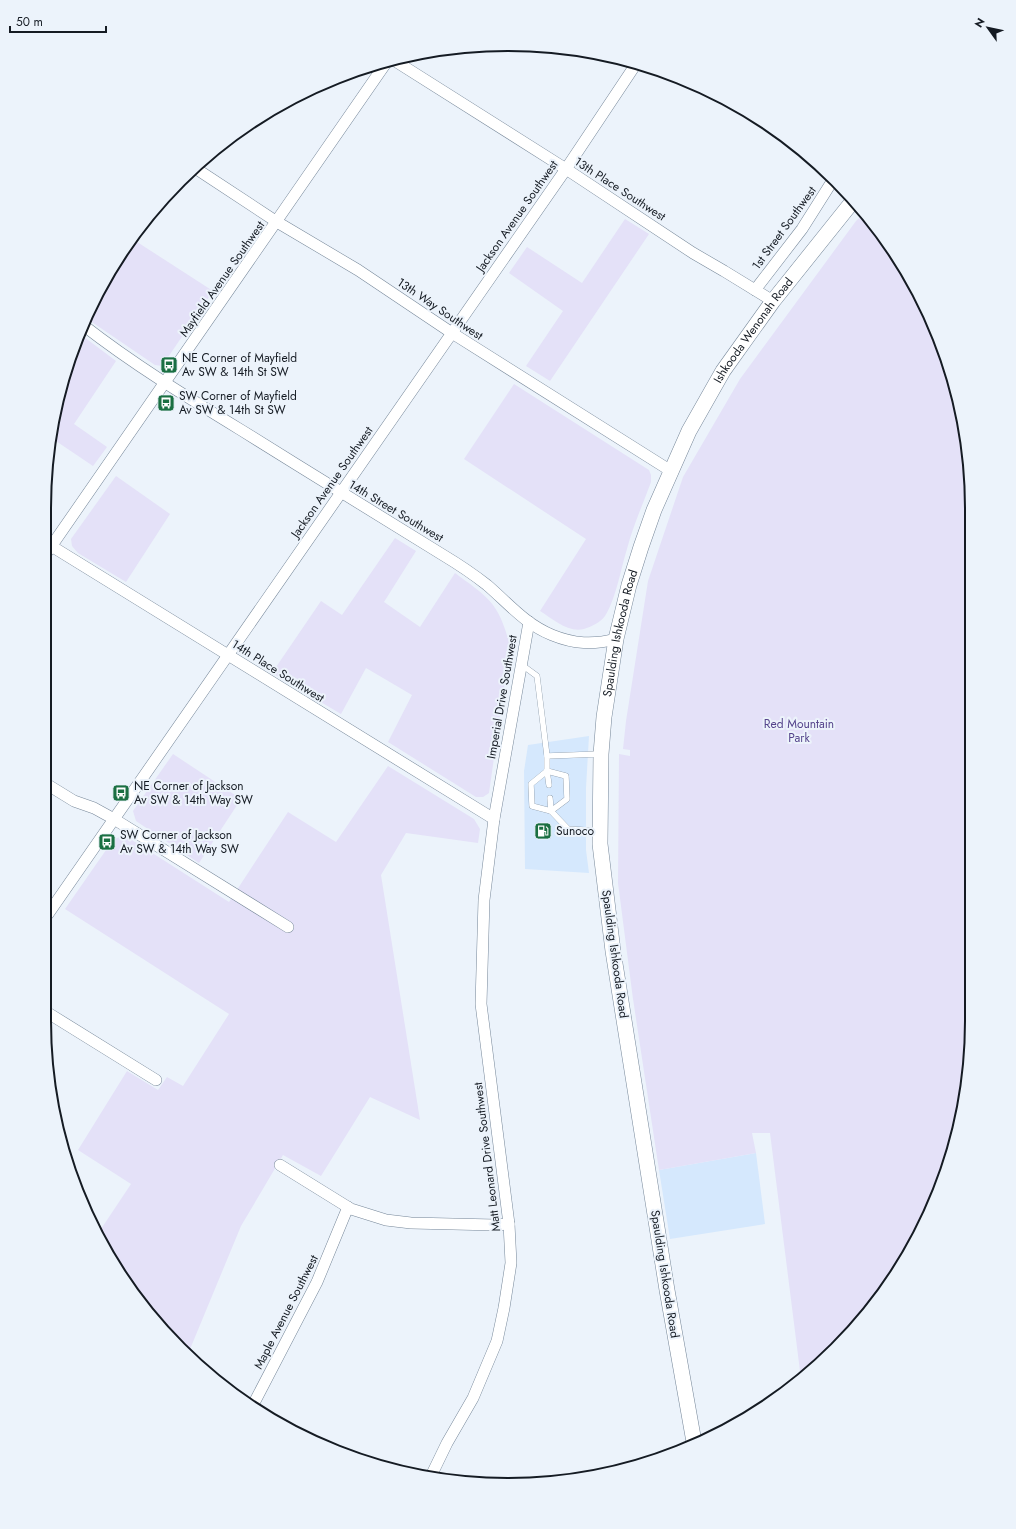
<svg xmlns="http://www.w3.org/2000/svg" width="1016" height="1529" viewBox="0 0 1016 1529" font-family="Jost,sans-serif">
  <rect width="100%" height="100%" fill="#ecf3fb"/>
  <g fill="#d5e8fd">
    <path d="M589 736 586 788V850L589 873 525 869 524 771 528 745Z"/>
    <path d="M756 1153 765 1224 670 1239 659 1170Z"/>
  </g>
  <g fill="#e4e1f8">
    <path d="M864 213 876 226 924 303 956 388 971 478 968 1082 947 1170 924 1226 857 1327 814 1370 801 1379 770 1133H752L756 1153 659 1170 633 999 618 883 619 754 630 756V750L623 749 626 721 648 581 683 477 740 379 856 221Z"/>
    <path d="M625 219 649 234 550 381 526 366 563 311 509 273 527 247 582 283Z"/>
    <path d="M134 240 213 291 162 366 155 365 86 318 92 303Z"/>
    <path d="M80 334 116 361 74 424 107 447 93 466 50 437 60 388Z"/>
    <path d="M514 384 649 470 651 475V482C643 504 633 526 627 549 621 568 616 599 605 616 601 622 591 627 584 629 568 633 553 619 540 611L586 539 464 459Z"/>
    <path d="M116 476 170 514 126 582 78 553 72 546 71 539Z"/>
    <path d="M395 538 416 551 384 602 420 627 455 573C468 583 483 592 493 605 502 617 506 632 510 645L489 793 483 797H476L388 742 412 695 366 668 341 714 272 673 321 601 342 615Z"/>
    <path d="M173 754 241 799 199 863 136 821 133 811Z"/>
    <path d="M388 766 474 819 480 829 478 843 406 833 381 875 420 1120 370 1097 321 1176 283 1155 241 1226 188 1354 159 1327 137 1299 138 1297C120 1285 108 1251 99 1232L131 1184 78 1150 127 1071 158 1090 167 1077 183 1086 229 1014 65 909 113 840 119 837 132 840 229 902 288 812 336 842Z"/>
  </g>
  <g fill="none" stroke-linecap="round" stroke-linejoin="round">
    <g stroke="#768799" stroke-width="6">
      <g id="lane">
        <path d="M522 665 537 676 547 756"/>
        <path d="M600 754 547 756V771L566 776 567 799 551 811 568 829 600 831"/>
        <path d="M547 771 531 784 532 806 551 811 550 798"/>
        <path d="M547 771 549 785"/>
      </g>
    </g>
    <g stroke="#768799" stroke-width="12">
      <g id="street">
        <path d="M392 59 566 169 693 253 724 271 773 301"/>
        <path d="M195 168 277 222 358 270 452 333 671 471"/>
        <path d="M755 290 802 229 833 180"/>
        <path d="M83 325C133 364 187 397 241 430 308 472 375 513 443 555 458 564 473 574 487 585 508 603 525 624 552 635 574 644 593 645 616 639"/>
        <path d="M48 544 494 819"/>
        <path d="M48 551 388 60"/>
        <path d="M48 785 74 801 94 808 114 819 288 927"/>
        <path d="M48 914 566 169 636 64"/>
        <path d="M48 1013 156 1080"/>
        <path d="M280 1165 351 1209 386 1220 411 1223 495 1225 509 1224"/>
        <path d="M253 1405 317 1282 348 1207"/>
        <path d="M431 1476 447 1443 473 1398 497 1341 504 1308 511 1263 509 1224 481 1004 484 900 494 819 529 622"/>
      </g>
    </g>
    <g stroke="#768799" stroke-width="16">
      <g id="secondary">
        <path id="s1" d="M694 1442 667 1290 613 951 600 844 601 754 604 717 616 639 629 585 641 547 654 510 689 431 723 371 773 301 853 201"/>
      </g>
    </g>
    <use href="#lane" stroke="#fff" stroke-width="5.5"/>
    <use href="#street" stroke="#fff" stroke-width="11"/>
    <use href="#secondary" stroke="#fff" stroke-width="15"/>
  </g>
  <defs>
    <g id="bus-square" transform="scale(0.9)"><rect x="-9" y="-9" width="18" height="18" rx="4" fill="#1a6f42" stroke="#ecf3fb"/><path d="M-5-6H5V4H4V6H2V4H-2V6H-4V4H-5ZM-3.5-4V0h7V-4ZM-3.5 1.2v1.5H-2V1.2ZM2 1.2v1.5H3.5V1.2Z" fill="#fff"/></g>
    <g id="fuel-square" transform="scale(0.9)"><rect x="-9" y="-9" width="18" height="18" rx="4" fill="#1a6f42" stroke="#ecf3fb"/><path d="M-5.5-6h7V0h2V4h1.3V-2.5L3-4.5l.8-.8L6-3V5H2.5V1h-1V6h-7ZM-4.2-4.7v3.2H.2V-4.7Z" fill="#fff"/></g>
  </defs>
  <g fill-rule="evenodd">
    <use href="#bus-square" x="169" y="365"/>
    <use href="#bus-square" x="166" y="403"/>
    <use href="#bus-square" x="121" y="793"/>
    <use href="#fuel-square" x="543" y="831"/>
    <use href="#bus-square" x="107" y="842"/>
  </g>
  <g text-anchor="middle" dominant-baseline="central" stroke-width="4" stroke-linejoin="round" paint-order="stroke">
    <g font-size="12" fill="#151b23" stroke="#ecf3fb">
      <text transform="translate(620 189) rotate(33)">13th Place Southwest</text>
      <text transform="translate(517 216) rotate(-55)">Jackson Avenue Southwest</text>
      <text transform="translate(784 228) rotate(-54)">1st Street Southwest</text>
      <text transform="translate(222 279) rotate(-55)">Mayfield Avenue Southwest</text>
      <text transform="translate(440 309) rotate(34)">13th Way Southwest</text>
      <text stroke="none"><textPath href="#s1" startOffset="1152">Ishkooda Wenonah Road</textPath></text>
      <text transform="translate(332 482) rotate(-55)">Jackson Avenue Southwest</text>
      <text transform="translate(396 511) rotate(31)">14th Street Southwest</text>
      <text stroke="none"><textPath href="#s1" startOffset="818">Spaulding Ishkooda Road</textPath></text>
      <text transform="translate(278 671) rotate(32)">14th Place Southwest</text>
      <text transform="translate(502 697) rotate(-80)">Imperial Drive Southwest</text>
      <text transform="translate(615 954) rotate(82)">Spaulding Ishkooda Road</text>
      <text transform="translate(487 1157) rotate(-97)">Matt Leonard Drive Southwest</text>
      <text transform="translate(665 1274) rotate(81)">Spaulding Ishkooda Road</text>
      <text transform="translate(286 1312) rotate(-63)">Maple Avenue Southwest</text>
    </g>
    <g font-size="12" fill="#151b23" stroke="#ecf3fb" text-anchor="start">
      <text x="182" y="358">NE Corner of Mayfield<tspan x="182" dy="14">Av SW &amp; 14th St SW</tspan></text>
      <text x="179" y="396">SW Corner of Mayfield<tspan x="179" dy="14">Av SW &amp; 14th St SW</tspan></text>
      <text x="134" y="786">NE Corner of Jackson<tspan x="134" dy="14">Av SW &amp; 14th Way SW</tspan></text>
      <text x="556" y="831">Sunoco</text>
      <text x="120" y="835">SW Corner of Jackson<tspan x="120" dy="14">Av SW &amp; 14th Way SW</tspan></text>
    </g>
    <g font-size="12" fill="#55458c" stroke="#ecf3fb">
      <text x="799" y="724">Red Mountain<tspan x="799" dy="14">Park</tspan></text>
    </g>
  </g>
  <path d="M0 0H1016V1529H0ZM508 51H508A457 457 0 0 1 965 508V1021A457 457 0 0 1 508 1478H508A457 457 0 0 1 51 1021V508A457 457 0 0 1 508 51Z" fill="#ecf3fb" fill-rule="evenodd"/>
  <path fill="none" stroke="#151b23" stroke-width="2" d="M508 51H508A457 457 0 0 1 965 508V1021A457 457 0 0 1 508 1478H508A457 457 0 0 1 51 1021V508A457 457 0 0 1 508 51Z"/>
  <g transform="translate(988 28) rotate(303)" stroke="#ecf3fb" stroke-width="3" paint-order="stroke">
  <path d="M0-3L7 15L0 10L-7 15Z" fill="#151b23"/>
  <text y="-6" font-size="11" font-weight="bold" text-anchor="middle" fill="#151b23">N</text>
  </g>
  <path d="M10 26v6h96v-6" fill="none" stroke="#151b23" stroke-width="2"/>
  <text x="16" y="26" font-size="12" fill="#151b23" stroke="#ecf3fb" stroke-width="3" paint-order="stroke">50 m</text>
</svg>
